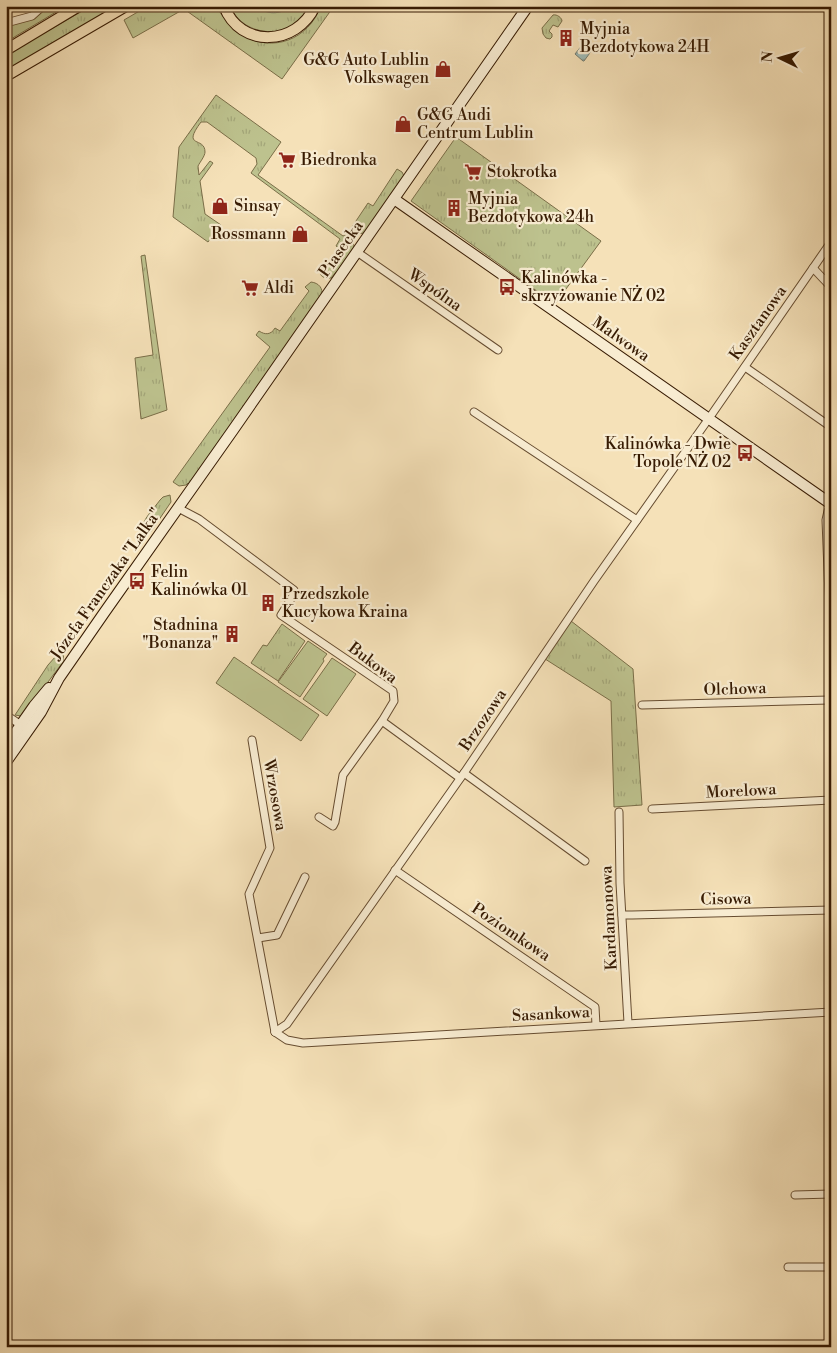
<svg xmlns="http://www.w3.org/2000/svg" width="837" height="1353" viewBox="0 0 837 1353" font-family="'Libre Bodoni',serif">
  <defs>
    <pattern id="grass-tufts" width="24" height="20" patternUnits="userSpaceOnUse" patternTransform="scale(1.25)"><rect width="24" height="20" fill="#bdc28e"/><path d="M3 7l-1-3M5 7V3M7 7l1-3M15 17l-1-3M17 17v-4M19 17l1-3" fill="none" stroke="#a3a679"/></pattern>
    <pattern id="water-rules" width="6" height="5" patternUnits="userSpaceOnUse" patternTransform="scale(1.25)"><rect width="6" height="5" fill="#9fbcb7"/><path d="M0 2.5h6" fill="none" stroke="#8aa19c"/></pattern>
  </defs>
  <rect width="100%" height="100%" fill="#f5e1b8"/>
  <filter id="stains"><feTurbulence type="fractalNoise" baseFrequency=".004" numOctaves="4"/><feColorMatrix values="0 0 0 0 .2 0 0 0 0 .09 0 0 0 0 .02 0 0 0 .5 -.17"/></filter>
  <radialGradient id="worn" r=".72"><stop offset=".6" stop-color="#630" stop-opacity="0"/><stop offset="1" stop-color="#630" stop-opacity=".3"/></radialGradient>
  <g fill="url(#grass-tufts)" stroke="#7a6e48">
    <path d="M46 6H66L6 42V25Z"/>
    <path d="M91 6H119L6 71V55Z"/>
    <path d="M148 6H215C223 16 231 28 242 35 273 53 308 40 321 6H334L282 79 184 9 133 38 124 20Z"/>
    <path d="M230 6H309C304 15 297 25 287 29 287 29 280 31 279 31 258 34 239 26 230 6Z"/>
    <path d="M553 15C557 14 562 18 562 21L558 27 553 25 549 31 552 34V37L550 39 546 38 543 34 542 28Z"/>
    <path d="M216 95 281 142 258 175 343 236 345 235C350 239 354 241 354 248L338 273 336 272 331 278C325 279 318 276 321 270L323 272 340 249 336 246 340 239 251 173 257 164 256 158 207 122H201C181 149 205 136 205 152 205 156 200 162 198 166L199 175 210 161 213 163 200 181 205 214 221 225 208 242 173 217 179 147Z"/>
    <path d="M456 137 601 241 555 304 411 201Z"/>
    <path d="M397 169 402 172 404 176 364 233 357 234 350 230 368 203 373 206Z"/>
    <path d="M145 255 167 410 141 419 135 358 153 355 141 256Z"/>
    <path d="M311 282C319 283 323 288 322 296L189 484 188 483 186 485 179 486 173 482 270 347 256 335 259 331C265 335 271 335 275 328L280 331 309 291 305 287Z"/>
    <path d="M170 495 171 502 150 533 143 536C138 523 153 510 160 500L163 497Z"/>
    <path d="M571 621 633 669 642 805 614 807 611 701 542 657 565 623Z"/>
    <path d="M282 624 305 641 278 681 251 663 263 645 267 646Z"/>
    <path d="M64 647 63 662 24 714 21 716 15 715 48 665Z"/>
  </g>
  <g fill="#bdc28e" stroke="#7a6e48">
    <path d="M308 641 327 654 323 659 324 661 300 697 278 682Z"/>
    <path d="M234 657 319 715 301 741 216 683Z"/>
    <path d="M332 658 356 674 327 716 303 699Z"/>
  </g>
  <g fill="url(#water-rules)" stroke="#757c6f">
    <path d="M255 6H292C279 15 268 15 255 6Z"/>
    <path d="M586 40H588L595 46 584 61H583L575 54Z"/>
  </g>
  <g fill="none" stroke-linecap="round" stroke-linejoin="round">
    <g stroke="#664c30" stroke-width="9">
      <g id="street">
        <path d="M6 23 32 16 43 6"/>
        <path d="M357 252 498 350"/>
        <path d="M813 268 831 287"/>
        <path d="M745 367 831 427"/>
        <path d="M474 412 637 520"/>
        <path d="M831 505 828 511 826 520 829 596 831 795"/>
        <path d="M178 508 199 519 294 590V594L281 615 393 691 394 701 382 721 343 775 335 822 333 826 319 817"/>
        <path d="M642 705 829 700"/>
        <path d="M6 715 24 727"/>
        <path d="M382 721 460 778"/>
        <path d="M252 740 270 848 249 894 275 1032"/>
        <path d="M464 773 585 861"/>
        <path d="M652 809 831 800"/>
        <path d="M619 812 620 883 628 1023"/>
        <path d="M395 870 595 1007 596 1025"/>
        <path d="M622 915H632L831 910"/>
        <path d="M258 938 277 935 305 877"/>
        <path d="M275 1032 287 1024 464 773 594 581 712 414 831 242"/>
        <path d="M275 1032 287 1040 303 1043 831 1012"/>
        <path d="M795 1195 831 1194"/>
        <path d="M788 1267H831"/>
      </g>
    </g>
    <g stroke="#371b03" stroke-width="12">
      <g id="secondary">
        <path d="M394 199 831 504"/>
        <path d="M6 746 34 706 49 688"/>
        <path d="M6 762 41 712 59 678 104 613 233 430 528 6"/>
      </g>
    </g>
    <g stroke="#371b03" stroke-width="12">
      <g id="primary">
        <path d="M224 6C240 49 297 46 315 6"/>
        <path d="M6 50 79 6"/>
        <path d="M6 76 126 6"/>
      </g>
    </g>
    <use href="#street" stroke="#f8ecd1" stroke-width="7"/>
    <use href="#secondary" stroke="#f8ecd1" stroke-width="10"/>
    <use href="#primary" stroke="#f5e1b8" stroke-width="10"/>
  </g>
  <defs>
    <g id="building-bare" transform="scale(1.35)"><path d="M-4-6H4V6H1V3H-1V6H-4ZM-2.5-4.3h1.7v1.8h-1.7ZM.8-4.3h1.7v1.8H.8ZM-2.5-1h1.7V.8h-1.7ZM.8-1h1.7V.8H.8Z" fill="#8f2418" stroke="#f8ecd1" stroke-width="2.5" paint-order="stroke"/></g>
    <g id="shop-bare" transform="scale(1.35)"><path d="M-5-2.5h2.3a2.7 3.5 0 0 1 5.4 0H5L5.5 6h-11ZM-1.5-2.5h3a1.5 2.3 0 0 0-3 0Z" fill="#8f2418" stroke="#f8ecd1" stroke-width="2.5" paint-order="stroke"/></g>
    <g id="supermarket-bare" transform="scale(1.35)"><path d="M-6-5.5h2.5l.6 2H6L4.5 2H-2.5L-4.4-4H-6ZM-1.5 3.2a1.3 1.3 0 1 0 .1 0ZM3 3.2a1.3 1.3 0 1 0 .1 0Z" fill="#8f2418" stroke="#f8ecd1" stroke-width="2.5" paint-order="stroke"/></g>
    <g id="bus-bare" transform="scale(1.35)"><path d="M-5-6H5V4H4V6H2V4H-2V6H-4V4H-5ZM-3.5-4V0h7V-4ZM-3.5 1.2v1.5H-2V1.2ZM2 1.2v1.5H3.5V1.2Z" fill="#8f2418" stroke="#f8ecd1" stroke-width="2.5" paint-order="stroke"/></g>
  </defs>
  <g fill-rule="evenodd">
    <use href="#building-bare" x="566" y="38"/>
    <use href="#shop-bare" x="443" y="69"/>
    <use href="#shop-bare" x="403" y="124"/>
    <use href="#supermarket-bare" x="287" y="160"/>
    <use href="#supermarket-bare" x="473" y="172"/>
    <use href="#shop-bare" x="220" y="206"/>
    <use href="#building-bare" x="454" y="208"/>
    <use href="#shop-bare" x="300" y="234"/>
    <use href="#bus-bare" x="507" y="287"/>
    <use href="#supermarket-bare" x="250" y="288"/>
    <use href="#bus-bare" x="745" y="453"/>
    <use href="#bus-bare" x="137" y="581"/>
    <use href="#building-bare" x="268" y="603"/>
    <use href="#building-bare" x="232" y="634"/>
  </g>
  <g text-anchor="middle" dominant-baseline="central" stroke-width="4.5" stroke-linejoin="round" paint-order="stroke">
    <g font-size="16" fill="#371b03" stroke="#f8ecd1" text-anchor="start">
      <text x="580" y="29">Myjnia<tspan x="580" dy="18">Bezdotykowa 24H</tspan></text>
      <text x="429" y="60" text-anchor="end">G&amp;G Auto Lublin<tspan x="429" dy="18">Volkswagen</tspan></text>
      <text x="417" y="115">G&amp;G Audi<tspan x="417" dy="18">Centrum Lublin</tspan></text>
      <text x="301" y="160">Biedronka</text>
      <text x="487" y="172">Stokrotka</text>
      <text x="468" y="199">Myjnia<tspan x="468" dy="18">Bezdotykowa 24h</tspan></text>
      <text x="234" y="206">Sinsay</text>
      <text x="286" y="234" text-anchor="end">Rossmann</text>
      <text x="521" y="278">Kalinówka -<tspan x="521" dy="18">skrzyżowanie NŻ 02</tspan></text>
      <text x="264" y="288">Aldi</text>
      <text x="731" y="444" text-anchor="end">Kalinówka - Dwie<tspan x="731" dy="18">Topole NŻ 02</tspan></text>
      <text x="151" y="572">Felin<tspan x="151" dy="18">Kalinówka 01</tspan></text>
      <text x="282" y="594">Przedszkole<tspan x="282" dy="18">Kucykowa Kraina</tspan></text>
      <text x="218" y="625" text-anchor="end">Stadnina<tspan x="218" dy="18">"Bonanza"</tspan></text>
    </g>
    <g font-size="16" fill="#371b03" stroke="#f8ecd1">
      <text transform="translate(341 249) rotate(-55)">Piasecka</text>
      <text transform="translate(435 290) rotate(35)">Wspólna</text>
      <text transform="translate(758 323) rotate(-55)">Kasztanowa</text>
      <text transform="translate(621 339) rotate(35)">Malwowa</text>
      <text transform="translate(106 584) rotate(-55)">Józefa Franczaka "Lalka"</text>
      <text transform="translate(373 663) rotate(37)">Bukowa</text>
      <text transform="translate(735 689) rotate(-2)">Olchowa</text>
      <text transform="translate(483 720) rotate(-56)">Brzozowa</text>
      <text transform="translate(741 791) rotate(-3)">Morelowa</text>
      <text transform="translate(275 795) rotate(80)">Wrzosowa</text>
      <text transform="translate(726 899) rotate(-1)">Cisowa</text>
      <text transform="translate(609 918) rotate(-93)">Kardamonowa</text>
      <text transform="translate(511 932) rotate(34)">Poziomkowa</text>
      <text transform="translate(551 1014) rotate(-3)">Sasankowa</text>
    </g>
  </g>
  <rect width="837" height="1353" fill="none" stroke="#f5e1b8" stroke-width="25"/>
  <rect x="8" y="8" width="822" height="1338" fill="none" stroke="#371b03" stroke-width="2.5"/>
  <rect x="12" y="12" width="812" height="1328" fill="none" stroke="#371b03"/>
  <g transform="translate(780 58) rotate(275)" stroke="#f8ecd1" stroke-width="4" paint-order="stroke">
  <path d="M0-4L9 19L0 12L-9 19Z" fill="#371b03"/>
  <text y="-8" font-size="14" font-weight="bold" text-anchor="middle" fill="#371b03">N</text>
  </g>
  <rect width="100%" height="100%" filter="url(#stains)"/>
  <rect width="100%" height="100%" fill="url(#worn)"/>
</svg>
